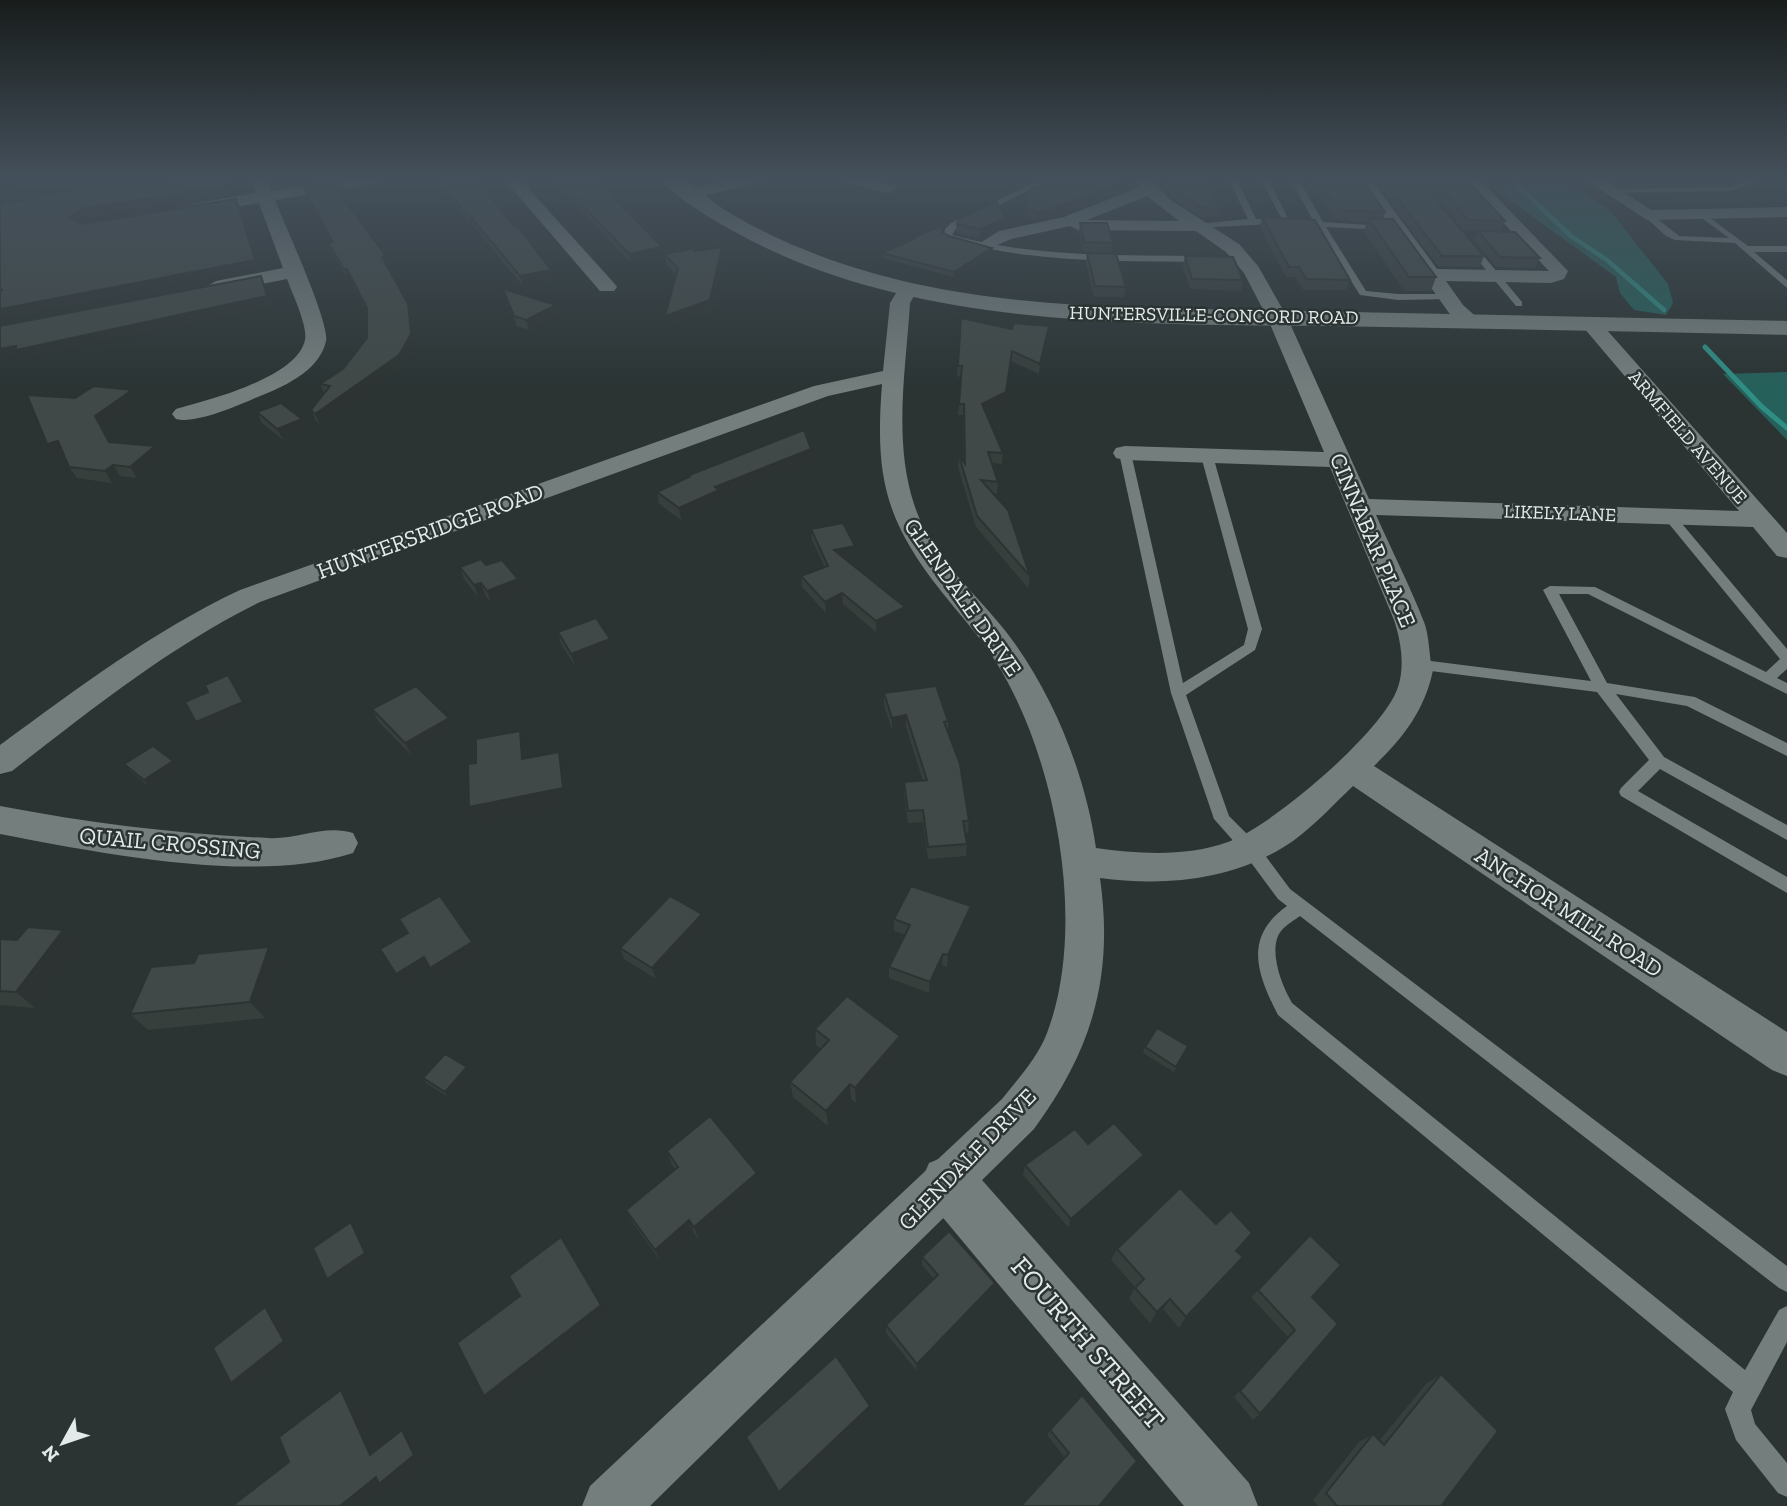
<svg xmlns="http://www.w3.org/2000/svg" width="1787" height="1506" viewBox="0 0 1787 1506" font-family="'Zilla Slab',serif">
  <rect width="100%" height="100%" fill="#2b3433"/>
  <g fill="#26605a">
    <path d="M1479 178H1562L1609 209 1668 284 1673 303 1666 315 1634 310 1620 293 1616 277Z"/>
    <path d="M1787 372V440L1723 374Z"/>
  </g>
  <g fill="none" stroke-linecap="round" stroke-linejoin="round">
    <path stroke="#2f8e84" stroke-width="4.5" d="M1510 178 1571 236 1607 260 1664 310"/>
    <path stroke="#2f8e84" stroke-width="5" d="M1705 347 1762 407 1787 428"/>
    <g fill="#747e7d" fill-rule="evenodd">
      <path d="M1044 178H1053L957 227 952 235C1036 258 1121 255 1207 256L1211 259 1207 262C1135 261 1062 263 990 249 975 246 956 244 944 236L945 229 951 223Z"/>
      <path d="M1228 178H1236L1256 219H1282L1260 178H1268L1290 223 1195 228V224H1198L1248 219Z"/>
      <path d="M1290 178H1298L1323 222 1384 226 1388 228 1384 230 1326 227 1366 291 1398 294H1447L1450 295V299L1398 300 1360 295 1317 227 1311 224 1314 222Z"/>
      <path d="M1757 178H1768L1730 191 1609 193 1605 191 1609 189 1729 187Z"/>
      <path d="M1702 212 1748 246H1787V252H1754L1787 280V288L1735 243 1675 240 1666 236 1643 215 1650 213 1679 236 1729 238 1699 216Z"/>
      <path d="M1466 242H1472L1522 302V306H1516L1466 246Z"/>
      <path d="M1125 450 1131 453 1183 683 1244 645 1248 629 1201 456 1203 454 1213 456 1262 629 1255 650 1186 695 1229 816 1256 843 1290 889 1787 1266V1292L1779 1288 1300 916C1293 921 1282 927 1278 936 1270 955 1282 986 1292 1003L1745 1370 1779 1310 1787 1306V1342L1751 1410 1755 1424 1787 1463V1497L1778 1493 1736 1440 1725 1409 1733 1392 1278 1015C1257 974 1243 937 1287 906L1278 899 1244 853 1214 819 1171 693 1119 453Z"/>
      <path d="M1669 512 1673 513 1787 649V669L1777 678 1787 683V694L1588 594H1559L1607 683 1695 697 1787 743V756L1687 706 1616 694 1664 757 1787 825V840L1660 769 1638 791 1787 877V893L1621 796 1619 792 1621 788 1649 760 1597 692 1415 669 1408 664 1415 659 1591 681 1543 590 1550 586 1595 587 1766 672 1780 659 1665 519 1663 516Z"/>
    </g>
    <g fill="#747e7d" fill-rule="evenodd">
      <path d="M250 178H266L271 191 350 178H385L377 183 275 200C284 223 330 323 326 341 319 373 280 388 253 399 234 407 195 424 176 419L172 414 176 409C208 400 297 378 305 340 308 326 292 293 287 279L216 293 206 287 216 281 283 268 259 203 193 214 185 209 193 204 256 193Z"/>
      <path d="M503 178H519L614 283 617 287 614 291H600Z"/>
      <path d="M740 178H768L766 181 690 199 682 194 684 191Z"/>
      <path d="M838 178H865L894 185 896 188 888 193 840 181Z"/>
      <path d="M1134 178H1150L1169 199 1239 244 1258 266 1287 317 1369 499 1739 511 1584 328 1581 324 1584 320H1598L1787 533V558L1777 556 1753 527 1376 515C1392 551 1410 586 1424 622 1430 637 1429 661 1433 670 1425 710 1403 738 1374 766L1787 1032V1076L1772 1070 1353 786C1333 805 1315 825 1293 841 1237 880 1166 887 1100 878 1114 977 1092 1050 1034 1129L650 1506H582L590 1486 1002 1099C1018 1079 1038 1057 1047 1033 1088 926 1056 757 996 662 980 636 959 614 941 591 884 519 875 475 882 384L828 396 260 602C169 647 92 709 12 771L0 774V745C78 688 153 631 240 590L814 386 883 371 890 303 901 285 908 283 918 289 910 303C906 369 893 439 914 504 930 555 975 592 1007 633 1053 693 1085 773 1096 848 1138 854 1187 857 1228 842 1272 826 1384 731 1398 687 1405 666 1401 641 1394 620L1330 467 1125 460 1116 458 1113 453 1116 448 1125 446 1324 452 1267 317 1244 273 1226 252 1196 231 1078 230 1070 226 1011 239 986 250 977 245 999 231 1064 217 1140 187ZM1147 196 1179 221 1087 220Z"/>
      <path d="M1354 178H1370L1437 269 1549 271 1461 178H1478L1568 271 1564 279 1551 283 1446 281 1463 305 1481 321 1478 325H1464L1449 313Z"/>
      <path d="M1583 178H1601L1651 210 1787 207V217L1647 220Z"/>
      <path d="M0 806C89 823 178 834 268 838 296 840 325 824 353 833L358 843 353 853C256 885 100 853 0 834Z"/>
    </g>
    <g fill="#747e7d" fill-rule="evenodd">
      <path d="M660 178C691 176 700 194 725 210 790 250 866 275 941 289 1059 311 1180 308 1300 311 1462 314 1625 318 1787 321V335C1653 332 1519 329 1385 327 1174 322 925 338 735 232 712 219 676 199 660 178Z"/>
      <path d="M948 1155 967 1163 1249 1483 1258 1506H1184L929 1201 921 1182 929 1163Z"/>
    </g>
  </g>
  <g fill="#373f3d">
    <path d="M433 178H475L553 280 523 286 473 225H471Z"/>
    <path d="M551 178H591L662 247 664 256 631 263Z"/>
    <path d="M1165 178H1207L1219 209 1218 217H1201L1172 198 1168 187 1166 186Z"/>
    <path d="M1306 178H1361L1385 212 1383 219 1436 277 1431 291H1404L1364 231 1367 222 1335 220Z"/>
    <path d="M1372 178H1417L1484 256 1480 267 1438 266Z"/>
    <path d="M1420 178H1470L1471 179 1470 182 1505 221 1501 231 1464 230Z"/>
    <path d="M1135 185 1048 218 1037 220 1025 215V207Z"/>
    <path d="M304 188H343L347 197 343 198 389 266H387L408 304 412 314 415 345 402 366 320 425 316 421 311 410 324 393 320 384 343 369 367 338V311L351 279H348L332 253 328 243 332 242 307 197Z"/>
    <path d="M1262 217 1350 280 1346 290H1303L1296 277H1286L1260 227Z"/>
    <path d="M1005 218V227L979 238 956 233 957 224Z"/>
    <path d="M1080 223 1113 243 1111 253 1083 251 1079 233Z"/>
    <path d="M1478 231 1540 258 1535 268 1496 267 1474 241Z"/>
    <path d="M942 232 949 236 992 253 954 277 882 258V253L912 240V238Z"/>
    <path d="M695 251 723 257 712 310 666 326 676 275 666 264 664 254Z"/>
    <path d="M1087 253 1126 287 1124 297H1094L1086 263Z"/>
    <path d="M1185 256 1243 280 1241 291 1190 289 1183 266Z"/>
    <path d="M503 289 556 305 558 315 529 330 517 326 506 299Z"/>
    <path d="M961 318 1047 336 1039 374 1011 361 1005 402 986 412 1003 453 1002 464 992 463 998 482 997 494 992 493 1030 576 1028 588 976 527 958 467 959 456 964 463 963 415H958L961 377 957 376Z"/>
    <path d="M132 390 138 401 102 427 110 442 155 446 162 458 137 478 120 476 112 483 77 478 69 467 63 453 54 455 75 398Z"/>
    <path d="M257 412 307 431 283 440 262 423Z"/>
    <path d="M811 449 812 460 720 498V501L681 520 659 504 657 492 687 478V476Z"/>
    <path d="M811 529 855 546V556L845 558 905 617 876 632 843 604 826 613 802 587 801 576 825 567 812 540Z"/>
    <path d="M486 565 522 591 491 603 485 595 478 597 464 579 460 567Z"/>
    <path d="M558 632 610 639 613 651 575 666 561 644Z"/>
    <path d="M884 693 948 721V732L969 821 968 833H965L967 844 966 856 928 859 923 822 908 823 904 794V782L923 781 906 727 892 730 884 705Z"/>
    <path d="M372 709 455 730 411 755 378 721Z"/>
    <path d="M173 761 178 767 148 786 129 770 124 764Z"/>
    <path d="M971 906 970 918 947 967 942 965 929 993 889 978V967L906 935 894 931V919Z"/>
    <path d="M704 925 656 979 624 959 620 948Z"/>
    <path d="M0 939 80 947 35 1008 0 1005Z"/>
    <path d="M269 947 283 963 265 1018 148 1030 130 1014 194 963Z"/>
    <path d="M815 1029 900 1052 856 1103 851 1099 828 1126 793 1097 790 1082 821 1049 816 1045Z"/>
    <path d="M1188 1046 1174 1072 1143 1053 1145 1047Z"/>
    <path d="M467 1067 470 1072 448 1097 426 1083 423 1078Z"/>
    <path d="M1088 1144 1144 1155 1140 1164 1068 1227 1023 1175 1025 1165Z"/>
    <path d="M667 1151 761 1187 699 1240 694 1233 661 1262 633 1223 626 1210 675 1169 672 1165Z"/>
    <path d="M1216 1224 1252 1233 1237 1252 1234 1269 1179 1328 1163 1309 1150 1323 1129 1299 1135 1287 1111 1260 1117 1249Z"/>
    <path d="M922 1257 995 1283 993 1291 916 1370 886 1333V1325L934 1279 922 1265Z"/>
    <path d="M1258 1290 1312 1297 1260 1414 1253 1420 1234 1397 1288 1337 1251 1297Z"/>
    <path d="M1441 1374V1506H1318L1313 1500 1359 1442 1373 1434 1379 1441 1426 1384Z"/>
    <path d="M1050 1430 1137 1461 1065 1458 1047 1435Z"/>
  </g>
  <g fill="#2d3332">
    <path d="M0 178H31L0 189Z"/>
    <path d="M229 178 234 194 87 218 76 227 70 217 81 209Z"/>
    <path d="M298 178H335L301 183Z"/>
    <path d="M1134 178H1136L1135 185 1048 218 1037 220 1038 212Z"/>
    <path d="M343 188 347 197 340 199 336 189Z"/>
    <path d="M236 199 260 270 0 320V309Z"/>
    <path d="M468 216H470L473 225H471Z"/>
    <path d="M1005 218V227L979 238 980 229Z"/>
    <path d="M662 247 664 256 631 263 629 254Z"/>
    <path d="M722 247 723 257 712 310 666 326 665 316Z"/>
    <path d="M992 248V253L954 277V272Z"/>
    <path d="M386 256 389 266 385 267 382 257Z"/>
    <path d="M344 269H347L351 279H348Z"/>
    <path d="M551 270 553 280 523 286 520 276Z"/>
    <path d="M261 276 272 307 23 361 21 357 0 361V349Z"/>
    <path d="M408 304 412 314 415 345 402 366 320 425 315 414Z"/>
    <path d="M556 305 558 315 529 330 526 320Z"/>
    <path d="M1049 326 1047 336 1039 374 1040 364Z"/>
    <path d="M1012 351 1005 402 981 414 982 404Z"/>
    <path d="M132 390 138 401 102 427 116 453 95 416Z"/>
    <path d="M302 419 307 431 283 440 277 429Z"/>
    <path d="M58 441 65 452 54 455 47 444Z"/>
    <path d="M155 446 162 458 137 478 130 467Z"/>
    <path d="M811 449 812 460 720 498V501L681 520 679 508 715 487Z"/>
    <path d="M113 465 120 476 112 483 105 471Z"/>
    <path d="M855 546V556L835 560 834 550Z"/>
    <path d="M518 579 522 591 491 603 487 591Z"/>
    <path d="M481 583 485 595 478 597 474 585Z"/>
    <path d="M842 593 843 604 826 613 825 602Z"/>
    <path d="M905 607V617L876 632V621Z"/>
    <path d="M610 639 613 651 575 666 571 654Z"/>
    <path d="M0 659 5 675 0 677Z"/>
    <path d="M228 675 251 714 204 734 196 722Z"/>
    <path d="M906 715V727L892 730V718Z"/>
    <path d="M449 718 455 730 411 755 405 743Z"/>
    <path d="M520 731 527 748 529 777 522 759Z"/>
    <path d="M559 752 565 769 569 806 477 825 469 807Z"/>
    <path d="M173 761 178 767 148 786 144 780Z"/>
    <path d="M971 906 970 918 947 967 948 955Z"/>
    <path d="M702 914 704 925 656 979 652 968Z"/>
    <path d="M63 930 80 947 35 1008 16 992Z"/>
    <path d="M472 942 479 954 437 979 430 968 403 984 396 974 424 957Z"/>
    <path d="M269 947 283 963 265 1018 250 1002Z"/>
    <path d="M943 954 942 965 929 993 930 982Z"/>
    <path d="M900 1036V1052L856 1103 855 1088Z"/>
    <path d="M467 1067 470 1072 448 1097 445 1092Z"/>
    <path d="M850 1084 851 1099 828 1126 826 1111Z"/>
    <path d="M1144 1155 1140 1164 1068 1227 1071 1219Z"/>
    <path d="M757 1173 761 1187 699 1240 694 1227Z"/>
    <path d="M689 1220 694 1233 661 1262 655 1250Z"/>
    <path d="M351 1222 356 1227 370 1257 332 1283 327 1279Z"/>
    <path d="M561 1237 570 1249 609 1316 496 1406 484 1396Z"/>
    <path d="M1243 1257 1234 1269 1179 1328 1186 1317Z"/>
    <path d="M995 1283 993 1291 916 1370 917 1364Z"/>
    <path d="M1170 1299 1163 1309 1150 1323 1157 1312Z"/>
    <path d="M265 1307 277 1314 295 1348 244 1390 231 1383Z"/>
    <path d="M341 1390 356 1399 385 1463 370 1455Z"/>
    <path d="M870 1406 871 1412 782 1496 779 1492Z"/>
    <path d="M402 1430 416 1439 428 1463 395 1491 387 1487 365 1506H340L376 1477Z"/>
  </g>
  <g fill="#404947" stroke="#2d3332" stroke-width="2">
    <path d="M179 178H228L231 185 81 209 70 217 82 224 236 199 255 260 0 309V290H2L0 287V204L115 183 117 189 180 181Z"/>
    <path d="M437 178H475L484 187H481L516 228H519L551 270 520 276 470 216H468Z"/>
    <path d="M557 178H591L622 206 662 247 629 254Z"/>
    <path d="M1061 178H1134L1049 210 1038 212 1025 207 1029 190 1058 180Z"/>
    <path d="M1167 178H1207L1219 209 1203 208 1174 190 1170 179Z"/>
    <path d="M1315 178H1361L1385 212 1338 210Z"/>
    <path d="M1382 178H1417L1484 256H1442Z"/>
    <path d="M1432 178H1470L1471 179H1466L1505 221 1468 220Z"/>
    <path d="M340 182 343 188 336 189 386 256 382 257 408 304 411 334 399 355 315 414 311 410 330 386 320 384 343 369 367 338V308L347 269H344L328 243 333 242 304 188Z"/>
    <path d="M996 201 1005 218 980 229 957 224 959 219Z"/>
    <path d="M1262 217 1315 220 1350 280 1306 279 1299 267H1289Z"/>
    <path d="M1368 218 1393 219 1436 277H1409Z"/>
    <path d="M1080 223H1107L1113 243 1084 242Z"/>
    <path d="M942 226V232L949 236 992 248 954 272 882 253 914 239 912 238Z"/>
    <path d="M1478 231 1515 232 1540 258 1500 257Z"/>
    <path d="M722 247 710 300 665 316 678 268 664 254 692 249 695 251Z"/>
    <path d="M1087 253 1116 254 1126 287 1095 286Z"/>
    <path d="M1185 256 1233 257 1243 280 1192 279Z"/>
    <path d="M261 276 267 296 16 350V346L0 349V326Z"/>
    <path d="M503 289 556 305 526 320 514 316Z"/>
    <path d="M961 318 1012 329 1014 323 1049 326 1040 364 1012 351 1006 392 982 404 1003 453 988 452 998 482 981 480 1008 510 1030 576 977 516 959 456 965 464 964 404H959L962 366H958Z"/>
    <path d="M94 386 132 390 95 416 109 442 155 446 130 467 113 465 105 471 69 467 58 441 47 444 27 395 75 398Z"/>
    <path d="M281 403 302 419 277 429 257 412Z"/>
    <path d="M804 430 811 449 715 487 719 490 679 508 657 492 689 477 687 476Z"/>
    <path d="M843 523 855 546 834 550 905 607 876 621 842 593 825 602 801 576 828 566 811 529Z"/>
    <path d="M481 559 486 565 502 560 518 579 487 591 481 583 474 585 460 567Z"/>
    <path d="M596 618 610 639 571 654 558 632Z"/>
    <path d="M228 675 243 702 196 722 185 702 208 692 205 685Z"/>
    <path d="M416 686 449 718 405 743 372 709Z"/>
    <path d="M936 686 948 721 944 722 960 764 969 821H963L967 844 928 847 923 810 908 811 904 782 927 780 906 715 892 718 884 693Z"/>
    <path d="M520 731 522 759 559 752 563 788 469 807 468 764 476 763V739Z"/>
    <path d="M153 746 173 761 144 780 124 764Z"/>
    <path d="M911 886 971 906 948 955 943 954 930 982 889 967 910 925 894 919Z"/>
    <path d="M440 896 472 942 430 968 424 957 396 974 380 949 408 933 399 919Z"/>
    <path d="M670 896 702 914 652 968 620 948Z"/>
    <path d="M28 927 63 930 16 992 0 991V939L17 940Z"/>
    <path d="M269 947 250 1002 130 1014 151 967 194 963 198 954Z"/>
    <path d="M847 996 900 1036 855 1088 850 1084 826 1111 790 1082 829 1040 815 1029Z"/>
    <path d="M1157 1028 1188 1046 1176 1067 1145 1047Z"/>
    <path d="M445 1054 467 1067 445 1092 423 1078Z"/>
    <path d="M710 1116 757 1173 694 1227 689 1220 655 1250 626 1210 678 1167 667 1151Z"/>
    <path d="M1114 1123 1144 1155 1071 1219 1025 1165 1075 1129 1088 1144Z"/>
    <path d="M1180 1188 1216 1224 1231 1210 1252 1233 1236 1251 1243 1257 1186 1317 1170 1299 1157 1312 1135 1288 1144 1279 1117 1249Z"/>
    <path d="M351 1222 365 1253 327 1279 313 1248Z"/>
    <path d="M949 1231 995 1283 917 1364 886 1325 938 1275 922 1257Z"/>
    <path d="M1310 1235 1341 1265 1312 1297 1338 1324 1260 1414 1240 1391 1295 1330 1258 1290Z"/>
    <path d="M561 1237 601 1305 484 1396 457 1343 520 1296 509 1276Z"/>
    <path d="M265 1307 284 1341 231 1383 213 1348Z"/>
    <path d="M836 1356 870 1406 779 1492 746 1437Z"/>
    <path d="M1441 1374 1498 1431 1441 1506H1337L1326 1493 1373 1434 1384 1445Z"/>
    <path d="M341 1390 370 1455 402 1430 414 1455 379 1484 376 1477 340 1506H232L289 1462 279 1437Z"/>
    <path d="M1082 1395 1137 1461 1099 1506H1021L1069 1453 1050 1430Z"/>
  </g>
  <linearGradient id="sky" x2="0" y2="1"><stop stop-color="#181d1c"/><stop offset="0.46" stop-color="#44505b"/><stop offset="1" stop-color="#44505b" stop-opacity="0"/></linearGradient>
  <rect width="1787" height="389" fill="url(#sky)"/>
  <g text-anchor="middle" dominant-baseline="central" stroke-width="5" stroke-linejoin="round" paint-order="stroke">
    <g font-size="19" fill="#e4eae9" stroke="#2b3433">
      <text transform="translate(1214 315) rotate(1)">HUNTERSVILLE-CONCORD ROAD</text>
      <text transform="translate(1688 437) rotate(49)">ARMFIELD AVENUE</text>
      <text transform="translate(1560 513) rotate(2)">LIKELY LANE</text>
    </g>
    <g font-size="23" fill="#e4eae9" stroke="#2b3433">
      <text transform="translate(430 531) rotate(-20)">HUNTERSRIDGE ROAD</text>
      <text transform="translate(1373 540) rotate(67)">CINNABAR PLACE</text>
      <text transform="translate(963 597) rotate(55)">GLENDALE DRIVE</text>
      <text transform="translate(170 843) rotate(5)">QUAIL CROSSING</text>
      <text transform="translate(1569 912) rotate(33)">ANCHOR MILL ROAD</text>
      <text transform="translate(967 1159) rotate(-46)">GLENDALE DRIVE</text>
    </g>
    <g font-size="28" fill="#e4eae9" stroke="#2b3433">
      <text transform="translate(1088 1343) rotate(49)">FOURTH STREET</text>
    </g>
  </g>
  <g transform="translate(63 1443) rotate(230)" stroke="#2b3433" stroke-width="5" paint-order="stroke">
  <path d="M0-5L12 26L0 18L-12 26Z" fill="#e4eae9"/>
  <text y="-10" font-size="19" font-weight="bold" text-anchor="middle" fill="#e4eae9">N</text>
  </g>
</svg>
